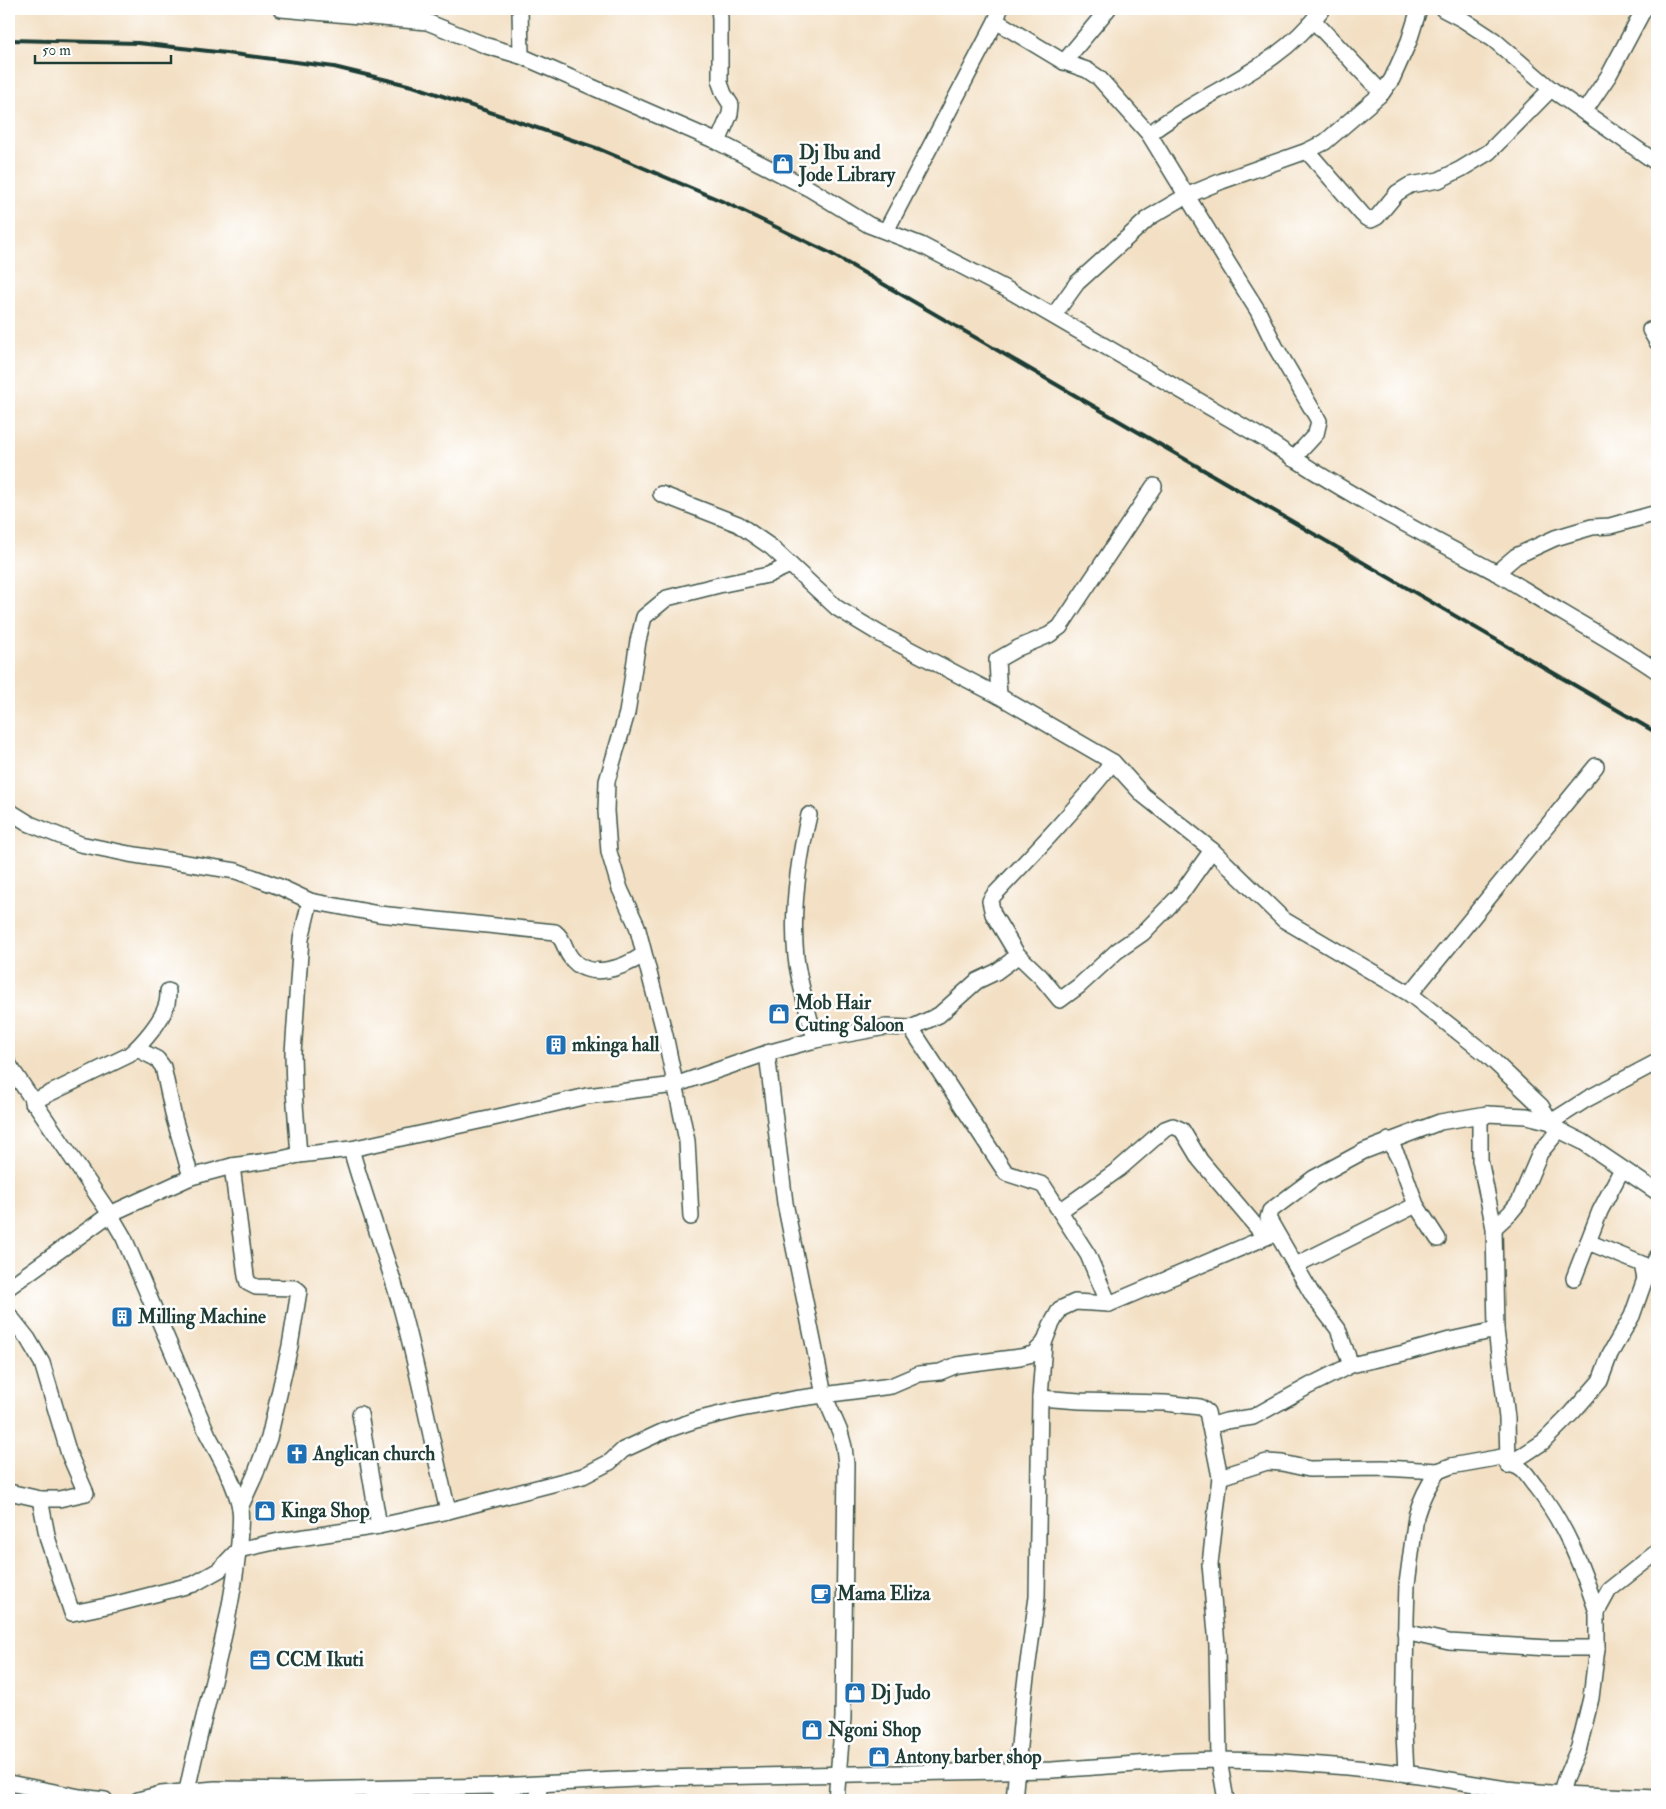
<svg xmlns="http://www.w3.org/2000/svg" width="1666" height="1809" viewBox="0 0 1666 1809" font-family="'IM FELL Double Pica',serif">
  <rect width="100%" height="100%" fill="#fff"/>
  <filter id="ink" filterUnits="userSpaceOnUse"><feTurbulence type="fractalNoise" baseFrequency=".02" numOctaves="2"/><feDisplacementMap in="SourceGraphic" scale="10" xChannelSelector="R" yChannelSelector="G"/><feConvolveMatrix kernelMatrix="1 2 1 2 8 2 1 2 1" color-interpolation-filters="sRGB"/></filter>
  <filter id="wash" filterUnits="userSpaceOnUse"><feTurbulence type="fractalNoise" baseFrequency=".0096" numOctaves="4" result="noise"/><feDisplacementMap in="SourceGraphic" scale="20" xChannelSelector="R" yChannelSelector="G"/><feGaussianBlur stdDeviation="1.12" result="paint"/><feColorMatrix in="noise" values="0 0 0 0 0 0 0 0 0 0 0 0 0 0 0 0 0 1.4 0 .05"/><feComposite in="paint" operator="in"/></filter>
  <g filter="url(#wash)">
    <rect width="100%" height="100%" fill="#f3e0c4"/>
  </g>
  <g filter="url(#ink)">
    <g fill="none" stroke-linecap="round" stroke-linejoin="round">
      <g stroke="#3f554a" stroke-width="18">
        <g id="street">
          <path d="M281 9 427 22 487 46 521 56 718 142 810 189 869 225 921 245 1010 291 1268 441C1340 491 1418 531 1495 572 1518 585 1540 600 1563 613 1595 632 1627 650 1657 671"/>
          <path d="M520 9 521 56"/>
          <path d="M1443 9 1462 19 1494 40 1551 89 1657 163"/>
          <path d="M996 21 1064 62 1087 70 1099 78 1149 134 1229 265 1258 311 1275 346 1319 421 1316 434 1293 459"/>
          <path d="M1314 21 1382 93"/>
          <path d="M1064 62 1108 9"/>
          <path d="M1584 112 1609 75 1644 9"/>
          <path d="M1149 134C1207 89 1277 71 1322 9"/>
          <path d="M718 142 730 114 731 105 724 94 720 83V18L719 9"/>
          <path d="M1307 151 1362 214 1366 218 1371 220 1377 217 1397 193 1410 185 1439 180 1461 169 1489 152 1551 89"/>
          <path d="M886 231 996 21 1000 9"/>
          <path d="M1054 315 1077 283 1150 217 1186 196 1222 181 1307 151 1325 142 1382 93 1392 79 1409 41 1419 9"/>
          <path d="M1650 330 1657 342"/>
          <path d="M661 494 738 524 771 547 837 608 880 634 999 696 1113 762 1143 795 1212 850 1284 920 1410 994 1486 1054 1541 1106 1551 1122 1559 1130 1583 1142 1657 1192"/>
          <path d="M1496 573 1516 556 1555 538 1592 527 1610 526 1657 513"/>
          <path d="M999 696 997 660 1018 648 1049 635 1060 627 1154 486"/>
          <path d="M9 811 30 824 80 844 129 854 236 871 280 887 310 901 379 914 555 932C566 941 563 948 571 958 589 981 623 968 643 955"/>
          <path d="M809 815C798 862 791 910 796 957 799 985 809 1013 815 1040"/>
          <path d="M1017 954 993 914 990 901 994 895C1035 852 1076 809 1113 762"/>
          <path d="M1410 994 1596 766"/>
          <path d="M911 1028 1006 1173 1043 1185 1088 1255 1109 1304"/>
          <path d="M137 1049 157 1059 163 1067 174 1118 191 1177"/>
          <path d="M767 1053 785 1203 824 1395 840 1432 844 1447 846 1464 843 1718 836 1800"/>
          <path d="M9 1065 110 1214 124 1238 208 1435C219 1455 236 1485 240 1508 242 1522 238 1553 236 1568 226 1643 202 1716 187 1791"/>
          <path d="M32 1102 129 1055C142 1044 163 1020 167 1003 168 999 168 995 168 991"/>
          <path d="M1487 1114 1480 1120V1160L1494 1228 1496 1330 1507 1418 1508 1465"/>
          <path d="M1389 1140 1401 1163 1416 1205 1438 1239"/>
          <path d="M351 1149C366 1203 387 1256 402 1311 420 1377 432 1444 448 1511"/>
          <path d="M299 1155 294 1091 293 1053 301 939 310 901"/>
          <path d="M232 1166 246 1276 248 1283 256 1287 295 1288 299 1291 290 1346 269 1438 255 1475 240 1508"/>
          <path d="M1060 1211 1119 1169 1165 1129 1173 1126 1182 1130 1200 1160 1265 1237"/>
          <path d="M691 1217 687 1141 665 1035 637 926 620 889 609 852 606 811 607 781 627 713 638 641 644 617 667 598 719 585 768 575 790 565"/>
          <path d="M1494 1228 1510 1213 1519 1202 1540 1153 1559 1130"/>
          <path d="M1588 1242 1642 1264 1645 1279"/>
          <path d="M1296 1265 1416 1205"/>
          <path d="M1574 1278 1600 1211 1622 1169"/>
          <path d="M9 1287 110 1214 191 1177 232 1166 281 1159 299 1155 351 1149 502 1116 587 1096 675 1085 767 1053 815 1040 886 1027 911 1028 939 1015 977 981 996 972 1011 961 1017 954 1041 977 1060 1000 1079 986 1117 951 1143 933 1180 895 1212 850"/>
          <path d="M9 1315 28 1339 42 1363 69 1454 86 1493 59 1499H40L9 1492"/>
          <path d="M1351 1365 1338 1329 1313 1296 1268 1218 1270 1211 1314 1178 1364 1151 1440 1122 1487 1114 1527 1116 1551 1122 1587 1099 1657 1062"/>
          <path d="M1040 1398 1080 1401 1165 1403 1200 1407 1207 1412 1220 1477 1210 1564 1217 1645 1219 1760 1226 1800"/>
          <path d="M360 1414 379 1526"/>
          <path d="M1210 1426 1226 1421 1253 1417 1309 1386 1351 1365 1404 1353 1450 1340 1496 1330"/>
          <path d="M1508 1465 1543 1442 1572 1413 1600 1381 1610 1354 1632 1316 1645 1279 1657 1257"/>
          <path d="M1220 1477 1267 1462 1282 1463 1309 1469 1383 1468 1438 1471 1451 1466 1502 1457C1511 1468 1513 1463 1521 1469 1527 1473 1531 1482 1536 1487 1566 1525 1582 1567 1597 1612"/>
          <path d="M40 1499 48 1540 72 1613 116 1604 194 1584 219 1570 238 1550 279 1541 379 1526 448 1511 583 1476 610 1462 623 1450 664 1431 696 1420 741 1409 794 1399 891 1386 919 1374 940 1372 957 1365 1020 1357 1033 1354 1044 1343 1051 1325 1060 1309 1075 1302 1109 1304 1276 1233"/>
          <path d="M1405 1632 1449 1642 1549 1648H1597"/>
          <path d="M1406 1774 1404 1732 1406 1619 1407 1584 1416 1516C1421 1499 1428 1485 1438 1471"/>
          <path d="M9 1783 80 1797 105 1800"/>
          <path d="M495 1786 512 1800"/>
          <path d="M138 1800 161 1794 215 1789 304 1790 495 1786 656 1778 1052 1770 1179 1761 1219 1760 1270 1761 1347 1767 1419 1775 1506 1789 1561 1794 1657 1798"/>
          <path d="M537 1800 540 1785"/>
          <path d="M1014 1800 1024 1692 1037 1597 1040 1398 1044 1343"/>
          <path d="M1559 1800 1565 1779 1579 1747 1591 1698 1597 1648V1612L1609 1590 1657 1552"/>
        </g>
      </g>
      <use href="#street" stroke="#fff" stroke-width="15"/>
      <path stroke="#1f3d34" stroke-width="4" d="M9 40 138 43 226 53 334 67 416 87 599 149 724 202 828 252 1657 733"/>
    </g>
  </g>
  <defs>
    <g id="shop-square" transform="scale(1.125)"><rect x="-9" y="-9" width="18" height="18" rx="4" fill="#1f6fb2" stroke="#fff"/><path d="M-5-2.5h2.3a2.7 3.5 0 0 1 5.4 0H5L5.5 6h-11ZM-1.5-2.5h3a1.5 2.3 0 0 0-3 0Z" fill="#fff"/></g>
    <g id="building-square" transform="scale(1.125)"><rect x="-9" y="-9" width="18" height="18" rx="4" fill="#1f6fb2" stroke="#fff"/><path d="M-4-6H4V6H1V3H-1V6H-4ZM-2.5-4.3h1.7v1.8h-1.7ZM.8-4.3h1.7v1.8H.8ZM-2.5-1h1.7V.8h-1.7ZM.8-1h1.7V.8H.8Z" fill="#fff"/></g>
    <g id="church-square" transform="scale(1.125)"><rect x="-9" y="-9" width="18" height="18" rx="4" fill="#1f6fb2" stroke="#fff"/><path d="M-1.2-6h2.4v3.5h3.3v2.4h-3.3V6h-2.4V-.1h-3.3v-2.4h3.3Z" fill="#fff"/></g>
    <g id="cafe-square" transform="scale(1.125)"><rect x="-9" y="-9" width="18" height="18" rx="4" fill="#1f6fb2" stroke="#fff"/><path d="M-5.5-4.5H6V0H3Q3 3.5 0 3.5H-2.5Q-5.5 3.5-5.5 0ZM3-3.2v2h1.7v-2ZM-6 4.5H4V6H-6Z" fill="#fff"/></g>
    <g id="office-square" transform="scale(1.125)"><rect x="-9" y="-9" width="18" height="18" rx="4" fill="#1f6fb2" stroke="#fff"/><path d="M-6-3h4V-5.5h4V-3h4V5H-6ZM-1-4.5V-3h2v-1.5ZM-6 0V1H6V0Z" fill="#fff"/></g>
  </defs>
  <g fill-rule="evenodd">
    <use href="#shop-square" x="783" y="164"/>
    <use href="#shop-square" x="779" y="1014"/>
    <use href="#building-square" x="556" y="1045"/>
    <use href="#building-square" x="122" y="1317"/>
    <use href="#church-square" x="297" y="1454"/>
    <use href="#shop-square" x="265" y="1511"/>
    <use href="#cafe-square" x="821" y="1594"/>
    <use href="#office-square" x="260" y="1660"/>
    <use href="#shop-square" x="855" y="1693"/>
    <use href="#shop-square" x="812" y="1730"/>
    <use href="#shop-square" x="879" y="1757"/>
  </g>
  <g text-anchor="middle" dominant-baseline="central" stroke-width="5" stroke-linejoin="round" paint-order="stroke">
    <g font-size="19" font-weight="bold" fill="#1f3d34" stroke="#fff" text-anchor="start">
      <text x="799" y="153">Dj Ibu and<tspan x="799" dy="22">Jode Library</tspan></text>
      <text x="795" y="1003">Mob Hair<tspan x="795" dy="22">Cuting Saloon</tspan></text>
      <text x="572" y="1045">mkinga hall</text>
      <text x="138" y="1317">Milling Machine</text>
      <text x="313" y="1454">Anglican church</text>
      <text x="281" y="1511">Kinga Shop</text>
      <text x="837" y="1594">Mama Eliza</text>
      <text x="276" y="1660">CCM Ikuti</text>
      <text x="871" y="1693">Dj Judo</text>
      <text x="828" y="1730">Ngoni Shop</text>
      <text x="895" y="1757">Antony barber shop</text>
    </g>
  </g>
  <rect width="1666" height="1809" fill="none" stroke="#fff" stroke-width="30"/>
  <path d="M35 55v8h136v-8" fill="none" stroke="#1f3d34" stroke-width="2.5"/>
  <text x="42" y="55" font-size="15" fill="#1f3d34" stroke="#ffffff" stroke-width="4" paint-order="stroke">50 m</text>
</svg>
